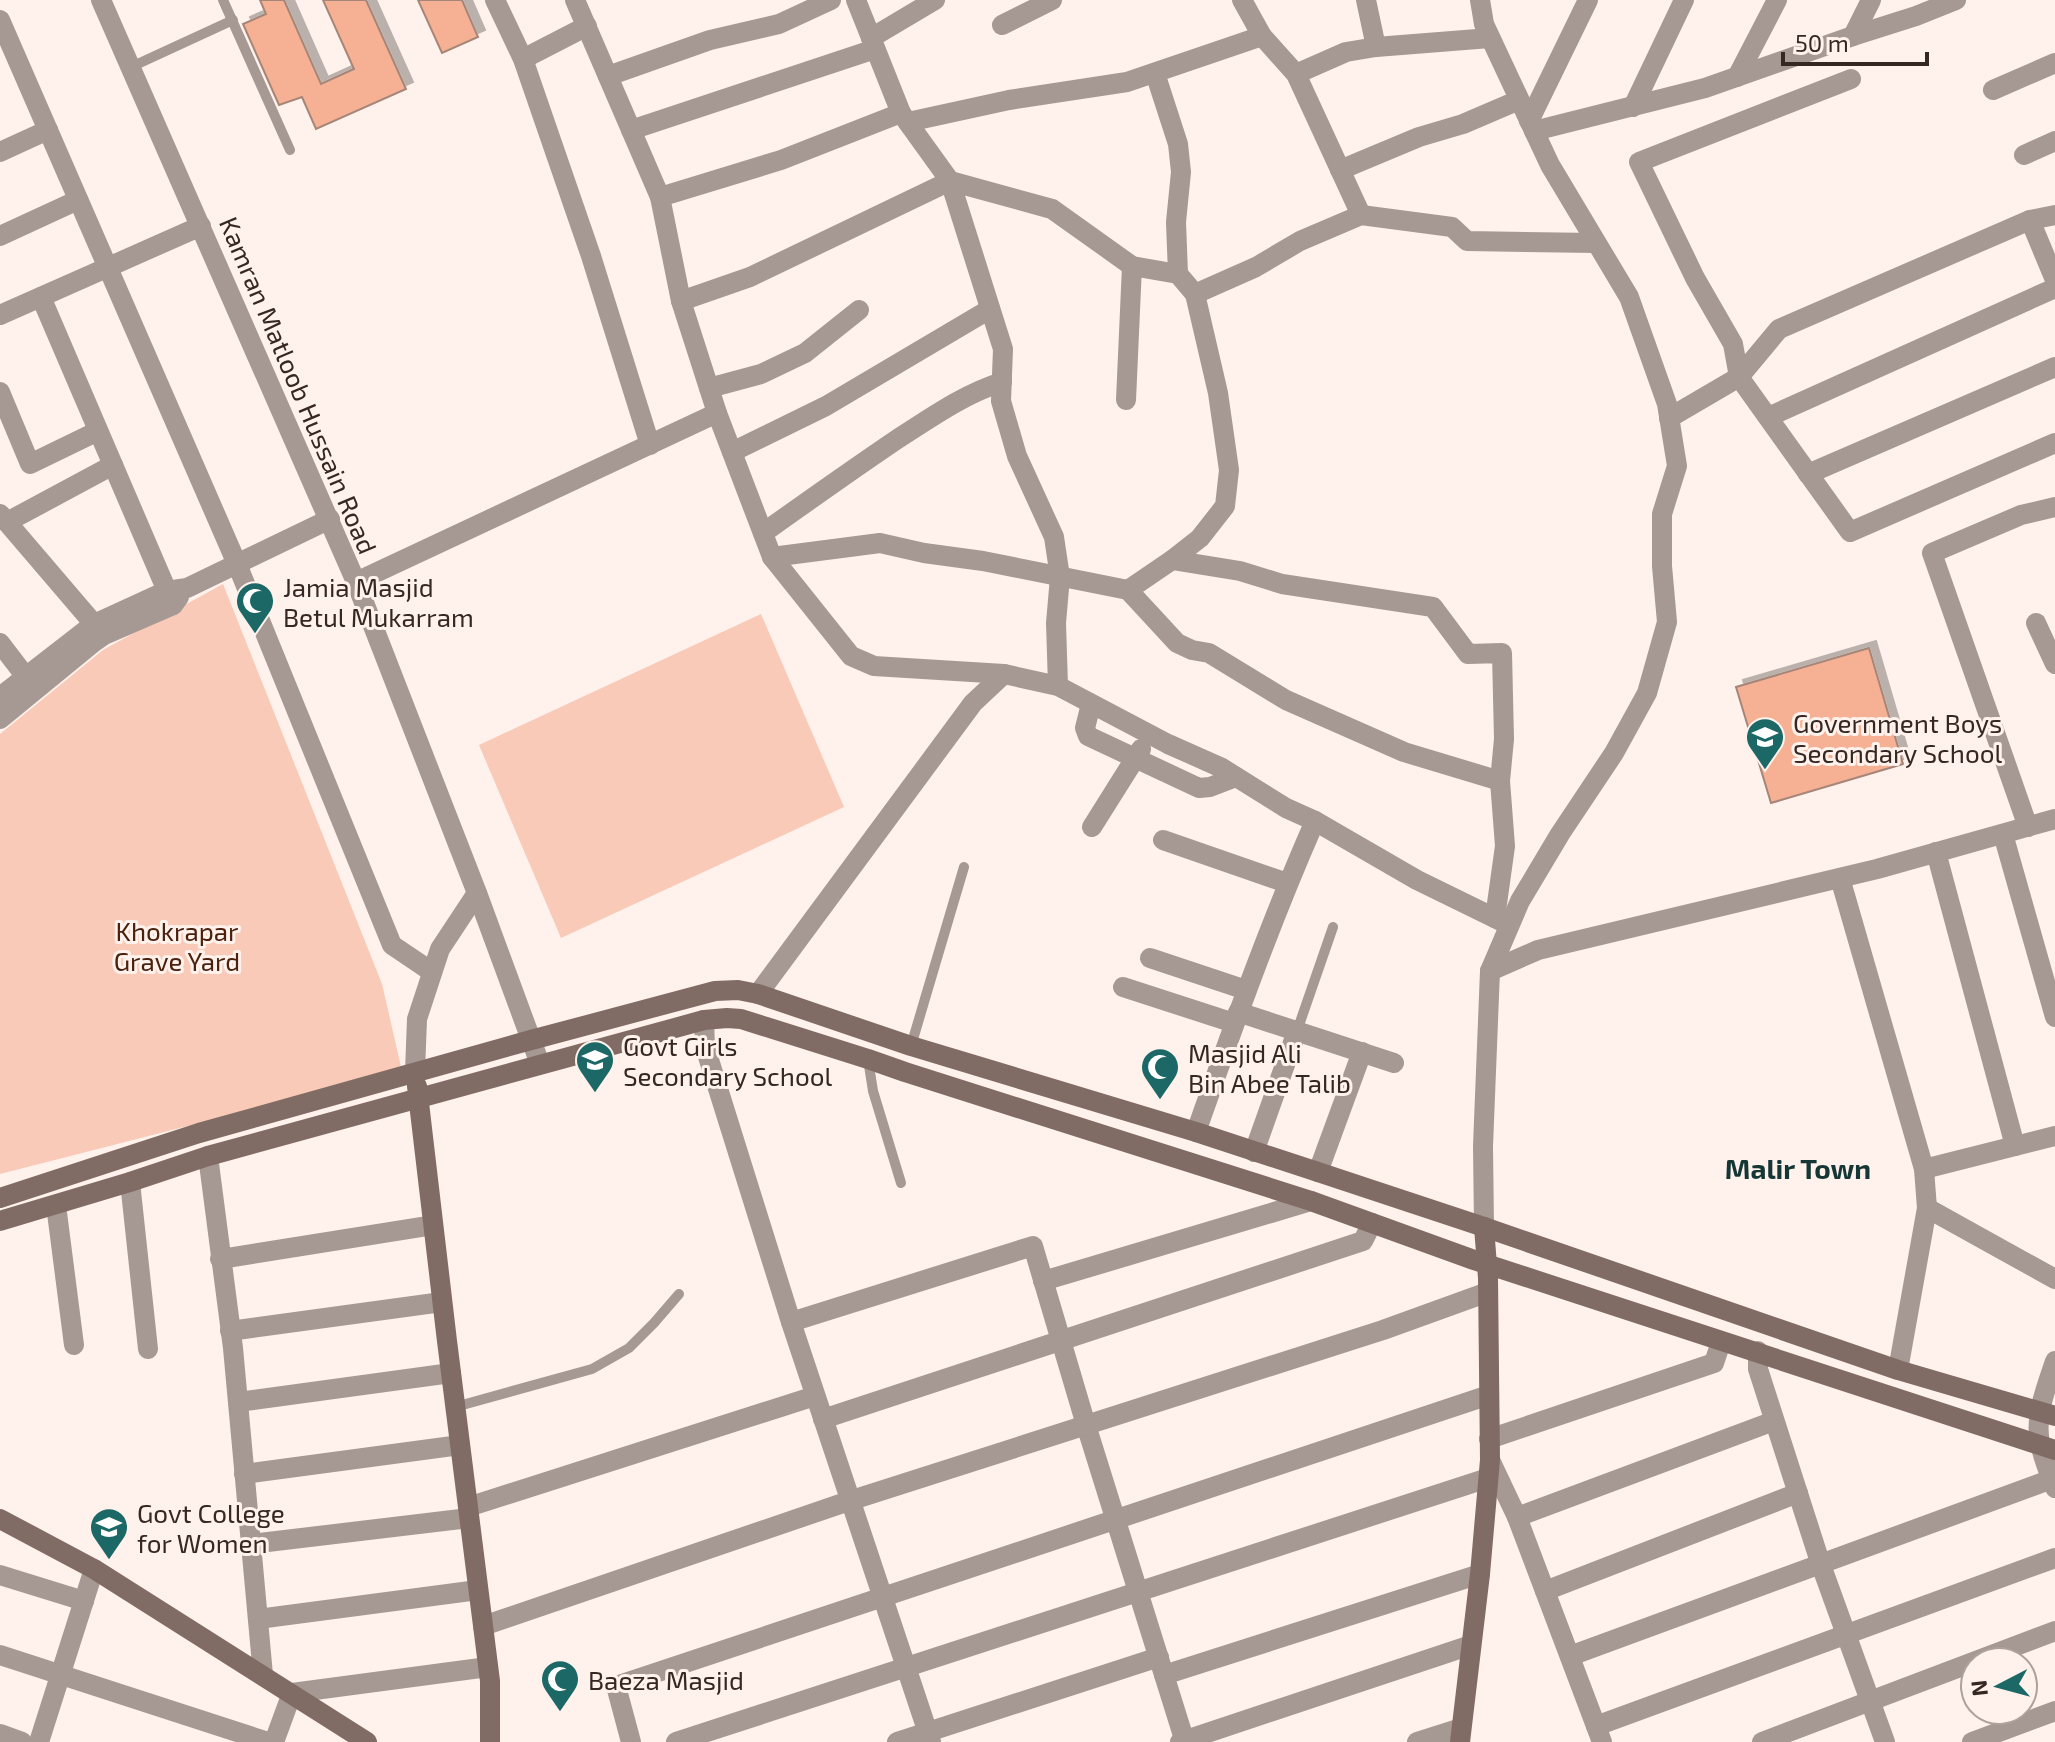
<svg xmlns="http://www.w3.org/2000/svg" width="2055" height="1742" viewBox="0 0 2055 1742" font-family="'Exo 2',sans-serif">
  <defs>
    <filter id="shadow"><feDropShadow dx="7" dy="-7" stdDeviation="0" flood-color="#0004"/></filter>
  </defs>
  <rect width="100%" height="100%" fill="#fff1eb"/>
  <g fill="#f8cab7">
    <path d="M223 584 382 984 402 1071 0 1174V734L103 650Z"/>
    <path d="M761 614 844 807 561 938 479 745Z"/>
  </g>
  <g fill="#f6b195" stroke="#a58679" stroke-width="2" filter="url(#shadow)">
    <path d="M260 0H284L321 84 354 69 323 0H366L406 89 316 129 302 97 279 105 243 24 266 14Z"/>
    <path d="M418 0H462L478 37 442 53Z"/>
    <path d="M1869 648 1903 764 1771 803 1736 687Z"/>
  </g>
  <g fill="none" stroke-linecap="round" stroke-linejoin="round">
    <g stroke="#a69892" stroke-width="10">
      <path d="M223 0 290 150"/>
      <path d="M131 67 233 20"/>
      <path d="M1297 1031 1333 927"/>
      <path d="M911 1046 964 867"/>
      <path d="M868 1059 873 1091 901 1183"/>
      <path d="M455 1407 592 1369 629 1348 654 1323 679 1294"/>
    </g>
    <g stroke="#a69892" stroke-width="20">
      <path d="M101 0 356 582 477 893 540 1064"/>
      <path d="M495 0 523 59 591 256 650 445"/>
      <path d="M575 0 660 197 681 301 717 413 772 557 851 656 874 666 1004 674 1058 686 1168 744 1222 768 1286 808 1315 821 1417 880 1509 925"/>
      <path d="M856 0 901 113 950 181 1003 349 1001 401 1017 456 1054 537 1060 577 1056 623 1058 686"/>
      <path d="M1242 0 1262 36 1296 74 1361 215"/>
      <path d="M1366 0 1376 47"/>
      <path d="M1480 0 1484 24 1550 165 1629 297 1667 404 1677 466 1662 514V566L1667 622 1647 693 1614 753 1560 834 1520 901 1490 971 1483 1146 1484 1227"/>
      <path d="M0 20 237 564 392 945 432 972"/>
      <path d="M1002 25 1052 0"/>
      <path d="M1853 36 1871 0"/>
      <path d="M871 38 935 0"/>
      <path d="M523 59 587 26"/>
      <path d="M1155 73 1178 144 1181 172 1176 222 1178 274"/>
      <path d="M1296 74 1346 52 1376 47 1490 38"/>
      <path d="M608 76 710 40 779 24 831 0"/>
      <path d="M1737 77 1777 0"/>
      <path d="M1851 79 1639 162 1695 278 1733 344 1739 377 1850 532 2055 443"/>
      <path d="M1993 90 2055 63"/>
      <path d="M1633 107 1684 0"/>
      <path d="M1529 121 1588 0"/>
      <path d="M908 122 1009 100 1127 82 1262 36"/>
      <path d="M631 130 875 49"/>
      <path d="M1534 131 1705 88 1853 36 1916 16 1956 0"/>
      <path d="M0 152 48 130"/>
      <path d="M2024 155 2055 141"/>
      <path d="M1340 170 1419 137 1463 124 1519 100"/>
      <path d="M660 197 781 160 901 113"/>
      <path d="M2030 220 2055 280"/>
      <path d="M0 236 78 200"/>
      <path d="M41 297 173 605"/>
      <path d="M681 301 750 277 950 181 1052 209 1132 266 1178 274 1195 294 1256 267 1300 241 1361 215 1452 227 1467 241 1596 243"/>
      <path d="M0 315 201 226"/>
      <path d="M709 388 761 374 805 353 859 310"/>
      <path d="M0 392 30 464 98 431"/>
      <path d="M1126 400 1132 266"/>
      <path d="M1768 417 2055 288"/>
      <path d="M1669 418 1739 377 1779 329 2030 220 2055 215"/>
      <path d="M732 452 826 406 990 309"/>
      <path d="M1808 474 2055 367"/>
      <path d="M0 514 94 624"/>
      <path d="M7 522 113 465"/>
      <path d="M763 533C808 501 853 469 899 438 932 417 964 394 1002 382"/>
      <path d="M772 557 880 543 924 553 983 561 1128 590 1177 643 1192 650 1209 653 1286 700 1404 752 1500 781"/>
      <path d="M1172 560 1240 571 1282 584 1433 607 1468 654 1502 653 1504 739 1500 781 1505 846 1495 918"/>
      <path d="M356 582 717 413"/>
      <path d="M1128 590 1172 560 1200 538 1225 506 1229 470 1218 393 1195 294"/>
      <path d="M2036 623 2055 664"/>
      <path d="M0 643 26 677"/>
      <path d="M0 697 94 624 166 591 187 588 330 519"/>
      <path d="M1091 704 1085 728 1088 736 1199 788 1210 787 1236 777"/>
      <path d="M0 719 94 642 104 635 173 605 179 597"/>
      <path d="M1092 827 1141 749"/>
      <path d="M2028 827 1932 553 2021 515 2055 507"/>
      <path d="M2003 834 2055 1017"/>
      <path d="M1163 840 1287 883"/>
      <path d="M1936 852 2015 1146"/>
      <path d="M1840 878 1924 1169 1927 1208 1898 1370"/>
      <path d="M1150 958 1246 990"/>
      <path d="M1490 971 1538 950 1877 869 2055 819"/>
      <path d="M1123 987 1234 1023"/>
      <path d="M758 994 973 703 1004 674"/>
      <path d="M1238 1012 1394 1063"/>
      <path d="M704 1020 705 1047 791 1322 931 1742"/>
      <path d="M415 1072 417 1019 440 949 477 893"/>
      <path d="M1196 1132C1233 1027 1270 923 1315 821"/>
      <path d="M1254 1152 1297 1031"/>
      <path d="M208 1156 233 1348 263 1675"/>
      <path d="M1924 1169 2055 1136"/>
      <path d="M1318 1172 1362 1052"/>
      <path d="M130 1182 148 1349"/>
      <path d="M56 1205 74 1345"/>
      <path d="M1927 1208 2055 1279"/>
      <path d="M220 1259 433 1225"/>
      <path d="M1043 1281 1311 1201"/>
      <path d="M791 1322 1033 1246 1086 1425 1185 1742"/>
      <path d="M230 1331 442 1302"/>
      <path d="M1758 1351V1369L1821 1565 1885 1742"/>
      <path d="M2055 1361C2046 1389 2033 1418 2041 1447 2044 1461 2050 1475 2055 1488"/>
      <path d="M238 1402 451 1373"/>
      <path d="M823 1419 1363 1241 1372 1223"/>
      <path d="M1489 1439 1714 1363 1721 1342"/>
      <path d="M1490 1460 1517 1517 1602 1742"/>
      <path d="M244 1474 460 1445"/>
      <path d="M468 1507 815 1396"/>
      <path d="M1517 1517 1774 1421"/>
      <path d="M251 1544 469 1518"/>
      <path d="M0 1575 84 1601"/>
      <path d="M1545 1591 1798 1493"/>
      <path d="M258 1619 478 1590"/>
      <path d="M483 1626 849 1501 1383 1330 1488 1292"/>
      <path d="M0 1655 268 1742"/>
      <path d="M1570 1656 2052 1479"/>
      <path d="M1164 1675 1480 1574"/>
      <path d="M1596 1726 2055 1558"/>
      <path d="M0 1734 22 1742"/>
      <path d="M39 1742 94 1569"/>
      <path d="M274 1742 292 1693 488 1667"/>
      <path d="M631 1742 616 1686 1489 1395"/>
      <path d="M676 1742 1488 1478"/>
      <path d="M897 1742 1159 1657"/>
      <path d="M1180 1742 1471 1645"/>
      <path d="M1417 1742 1461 1728"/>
      <path d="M1762 1742 2055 1631"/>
      <path d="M1972 1742 2055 1711"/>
    </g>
    <g stroke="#806c64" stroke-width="20">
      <path d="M417 1086 447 1341 490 1681V1742"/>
      <path d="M0 1198 199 1133 531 1040 715 991 738 990 758 994 911 1046 1196 1132 1318 1172 1484 1227 1898 1370 2055 1416"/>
      <path d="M0 1221 130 1182 208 1156 704 1020 727 1018 741 1019 868 1059 905 1072 1311 1201 1474 1260 2055 1450"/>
      <path d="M0 1519 94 1569 367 1742"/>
      <path d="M1460 1742 1480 1574 1490 1460 1488 1278 1484 1227"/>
    </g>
  </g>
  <defs>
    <g id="mosque-pin" transform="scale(2)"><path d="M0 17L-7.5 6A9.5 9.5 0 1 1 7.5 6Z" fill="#1b6866" stroke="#fff1eb"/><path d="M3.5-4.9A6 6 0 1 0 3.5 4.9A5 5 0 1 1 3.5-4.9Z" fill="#fff"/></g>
    <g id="school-pin" transform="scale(2)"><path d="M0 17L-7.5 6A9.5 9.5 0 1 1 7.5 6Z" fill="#1b6866" stroke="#fff1eb"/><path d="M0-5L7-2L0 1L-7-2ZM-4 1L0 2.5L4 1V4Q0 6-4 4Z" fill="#fff"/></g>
    <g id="university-pin" transform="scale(2)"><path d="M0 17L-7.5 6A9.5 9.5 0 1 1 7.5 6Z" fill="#1b6866" stroke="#fff1eb"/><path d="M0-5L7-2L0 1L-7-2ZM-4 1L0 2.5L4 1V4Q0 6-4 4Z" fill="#fff"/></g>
  </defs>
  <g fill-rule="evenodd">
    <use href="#mosque-pin" x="255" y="601"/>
    <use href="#school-pin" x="1765" y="737"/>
    <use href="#school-pin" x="595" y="1060"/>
    <use href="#mosque-pin" x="1160" y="1067"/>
    <use href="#university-pin" x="109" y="1527"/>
    <use href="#mosque-pin" x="560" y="1679"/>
  </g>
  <g text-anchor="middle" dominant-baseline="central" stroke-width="6" stroke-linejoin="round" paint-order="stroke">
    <g font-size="26" fill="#352823" stroke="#fff1eb">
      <text transform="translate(299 385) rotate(67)">Kamran Matloob Hussain Road</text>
    </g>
    <g font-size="26" fill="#352823" stroke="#fff1eb" text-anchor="start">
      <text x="283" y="586">Jamia Masjid<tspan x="283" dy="30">Betul Mukarram</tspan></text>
      <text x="1793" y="722">Government Boys<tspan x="1793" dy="30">Secondary School</tspan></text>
      <text x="623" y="1045">Govt Girls<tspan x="623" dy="30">Secondary School</tspan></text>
      <text x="1188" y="1052">Masjid Ali<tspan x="1188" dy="30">Bin Abee Talib</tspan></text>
      <text x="137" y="1512">Govt College<tspan x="137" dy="30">for Women</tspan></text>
      <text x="588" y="1679">Baeza Masjid</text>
    </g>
    <g font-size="26" fill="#4b210e" stroke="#fff1eb">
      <text x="177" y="930">Khokrapar<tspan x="177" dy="30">Grave Yard</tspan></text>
    </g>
    <g font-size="28" font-weight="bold" fill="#143736" stroke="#fff1eb">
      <text x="1798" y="1168">Malir Town</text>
    </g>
  </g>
  <g transform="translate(1999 1686) rotate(264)"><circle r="38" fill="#fff1eb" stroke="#aea19b" stroke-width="2"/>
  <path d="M0-6L14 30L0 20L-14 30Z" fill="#1b6866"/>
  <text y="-12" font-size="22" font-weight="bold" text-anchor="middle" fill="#352823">N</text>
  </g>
  <path d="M1783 52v12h144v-12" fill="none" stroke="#352823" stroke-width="4"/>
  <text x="1795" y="52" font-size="24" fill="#352823" stroke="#fff1eb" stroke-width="6" paint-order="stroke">50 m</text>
</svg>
